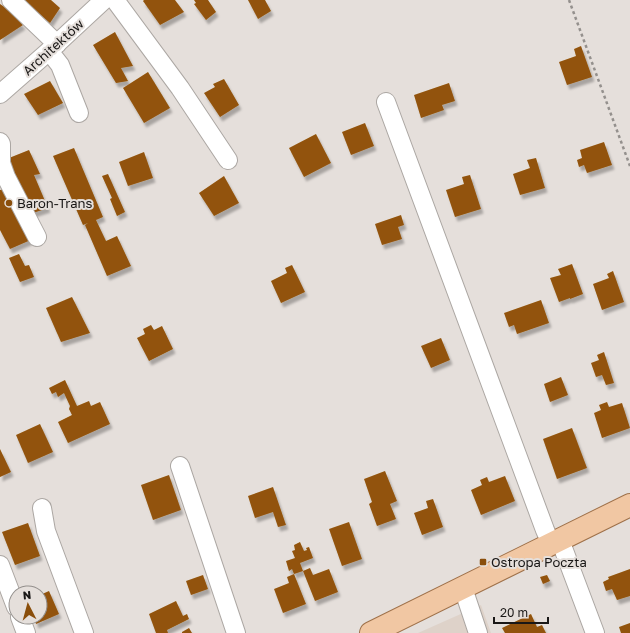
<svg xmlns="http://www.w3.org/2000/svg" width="630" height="633" viewBox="0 0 630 633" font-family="'Golos Text',sans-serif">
  <defs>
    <filter id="shadow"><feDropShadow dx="2.5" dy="4.5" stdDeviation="1" flood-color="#0004"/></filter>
  </defs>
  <rect width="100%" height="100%" fill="#e5dfdb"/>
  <path fill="#ded2c9" d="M481 605 491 633H418Z"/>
  <g fill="#925309" filter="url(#shadow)">
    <path d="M22 0H51L60 8 50 23Z"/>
    <path d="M144 0H175L184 12 160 25 143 1Z"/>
    <path d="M194 0H208L216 12 206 20 194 4 196 3Z"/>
    <path d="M248 0H265L271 11 258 19Z"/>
    <path d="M0 4 12 12 23 25 0 40Z"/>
    <path d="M115 32 133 66 121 68 128 81 116 83 93 45Z"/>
    <path d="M581 46 592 77 567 85 559 62 576 56 574 49Z"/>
    <path d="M148 72 170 108 144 123 123 88Z"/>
    <path d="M224 79 239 105 220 117 204 93 215 87 213 84Z"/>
    <path d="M50 81 63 103 38 115 24 94Z"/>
    <path d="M449 83 455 101 442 105 444 110 421 118 414 95Z"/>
    <path d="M365 123 374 146 351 155 342 132Z"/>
    <path d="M316 134 331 163 304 177 289 148Z"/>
    <path d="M604 142 612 165 587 173 584 165 579 167 577 160 582 158 580 150Z"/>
    <path d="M74 148 103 217 96 220 106 241 117 236 131 266 107 276 85 225 88 223 83 225 53 156Z"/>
    <path d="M29 150 40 174 34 175 48 208 27 215 4 160Z"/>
    <path d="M144 152 153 178 128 186 119 162Z"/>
    <path d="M536 158 545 188 520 195 513 174 530 168 527 160Z"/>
    <path d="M108 174 125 212 117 216 110 199 112 198 102 176Z"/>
    <path d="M470 175 481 209 455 217 446 190 464 184 462 177Z"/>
    <path d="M224 176 239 203 214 216 199 193Z"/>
    <path d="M8 188 33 239 10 249 0 230V190Z"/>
    <path d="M401 215 404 225 398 227 402 239 382 245 375 224Z"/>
    <path d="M19 254 25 266 29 265 34 277 20 282 9 258Z"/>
    <path d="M572 264 583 294 570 299V298L559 302 550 278 561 275 558 269Z"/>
    <path d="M292 265 305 292 281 303 271 281 287 273 285 268Z"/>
    <path d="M613 271 624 302 602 310 593 284 609 278 607 274Z"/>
    <path d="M72 297 90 333 61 342 46 308Z"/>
    <path d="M541 300 549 323 517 334 514 325 509 327 504 313Z"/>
    <path d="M151 325 154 330 162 326 173 349 149 361 137 338 145 334 143 329Z"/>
    <path d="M441 338 450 360 431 368 421 346Z"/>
    <path d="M604 352 614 383 606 385 602 375 596 377 591 363 599 360 597 355Z"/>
    <path d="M561 377 568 395 550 402 544 384Z"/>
    <path d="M65 380 77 406 89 401 91 406 100 402 110 424 68 443 58 422 72 415 69 409 70 406 64 393 58 397 56 392 52 394 49 388Z"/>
    <path d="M607 402 609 407 622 403 630 428 602 438 594 413 601 410 599 405Z"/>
    <path d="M40 424 53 452 28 463 16 435Z"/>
    <path d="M572 428 587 468 557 479 543 439Z"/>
    <path d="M0 449 11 472 0 477Z"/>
    <path d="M385 471 397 501 390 504 396 519 377 526 369 504 372 502 364 479Z"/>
    <path d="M169 475 181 510 153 520 141 485Z"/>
    <path d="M505 476 515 501 481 515 471 490 482 485 480 480 487 477 489 482Z"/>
    <path d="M273 487 286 525 278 527 273 512 255 518 248 496Z"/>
    <path d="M433 499 443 527 422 535 414 513 428 508 426 501Z"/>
    <path d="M349 522 362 559 342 566 329 529Z"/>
    <path d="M28 523 40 556 15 565 2 532Z"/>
    <path d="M300 542 304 551 307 550 306 548 309 547 313 558 300 563 303 571 294 574 292 569 289 571 286 561 295 558 292 551 295 550 294 545Z"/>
    <path d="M310 568 313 575 329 569 338 592 315 601 303 571Z"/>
    <path d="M630 569V596L617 600 612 589 606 591 603 582 609 579 608 577Z"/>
    <path d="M294 574 306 604 283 613 274 589 289 583 287 577Z"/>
    <path d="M203 575 208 589 191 595 186 581Z"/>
    <path d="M547 575 550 581 543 584 540 577Z"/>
    <path d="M49 591 59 614 36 624 34 617H40V595Z"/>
    <path d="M176 601 183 616 187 614 189 619 167 630 168 633H156L149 614Z"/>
    <path d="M531 614 537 627 542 625 546 633H505L502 628Z"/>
    <path d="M630 623V633H621L619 627Z"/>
    <path d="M189 628 192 633H182V632Z"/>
  </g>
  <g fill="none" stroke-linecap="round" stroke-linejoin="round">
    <g stroke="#aca7a3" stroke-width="20">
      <g id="minor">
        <path d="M11 0 57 44"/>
        <path d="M115 0 180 88 228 160"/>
        <path d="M49 51 60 65 79 113"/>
        <path d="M0 94 49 51 104 0"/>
        <path d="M386 102 545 530 551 544"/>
        <path d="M0 142 1 144V163L6 177 37 237"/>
        <path d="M180 466 236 633"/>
        <path d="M42 508 46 531 84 633"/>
        <path d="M560 540 595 633"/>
        <path d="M0 565 16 607"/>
        <path d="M463 588 478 633"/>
        <path d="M20 617 26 633"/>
      </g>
    </g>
    <g stroke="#9f714a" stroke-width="24">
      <path id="major" d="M371 633 630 505"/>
    </g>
    <path stroke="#94908d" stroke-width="2.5" stroke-dasharray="3 3" stroke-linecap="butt" d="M569 0 630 166"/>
    <use href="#minor" stroke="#fff" stroke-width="18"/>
    <use href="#major" stroke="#f1c7a3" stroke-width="22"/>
  </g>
  <g fill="#8a4e0b" stroke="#e5dfdb" stroke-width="1.5">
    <circle cx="9" cy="203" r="4"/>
    <rect x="479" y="558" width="8" height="8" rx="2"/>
  </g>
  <g text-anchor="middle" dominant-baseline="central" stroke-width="4" stroke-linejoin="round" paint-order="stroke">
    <g font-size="13" fill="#191716" stroke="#e5dfdb">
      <text transform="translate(53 47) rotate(-42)">Architektów</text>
    </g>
    <g font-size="13" fill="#191716" stroke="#e5dfdb" text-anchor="start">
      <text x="17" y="203">Baron-Trans</text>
      <text x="491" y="562">Ostropa Poczta</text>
    </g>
  </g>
  <g transform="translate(28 605) rotate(354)"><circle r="19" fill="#e5dfdb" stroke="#938f8c"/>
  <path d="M0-3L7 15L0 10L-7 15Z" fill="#8a4e0b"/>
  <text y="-6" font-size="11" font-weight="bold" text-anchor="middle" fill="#191716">N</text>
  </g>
  <path d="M494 617v6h54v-6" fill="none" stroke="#191716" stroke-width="2"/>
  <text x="500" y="617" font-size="12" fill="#191716" stroke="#e5dfdb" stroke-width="3" paint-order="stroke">20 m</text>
</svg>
